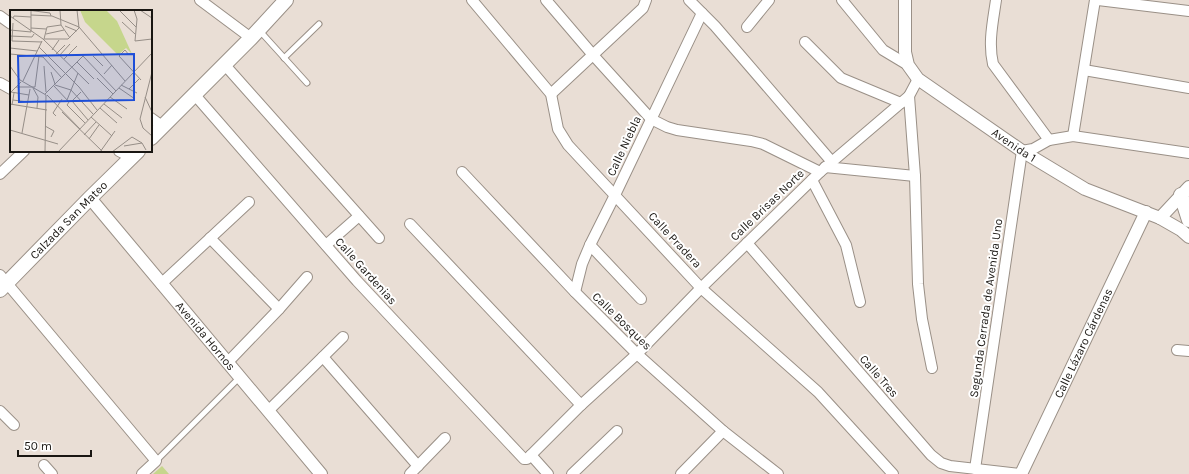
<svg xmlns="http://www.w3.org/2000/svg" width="1189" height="474" viewBox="0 0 1189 474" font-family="Karla,sans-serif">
  <rect width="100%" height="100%" fill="#e9ded5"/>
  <path fill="#c6d68c" d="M162 466 169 474H153Z"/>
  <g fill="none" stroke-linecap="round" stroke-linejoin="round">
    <g stroke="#9a9087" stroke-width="7">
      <g id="service">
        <path d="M259 30 307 83"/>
        <path d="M284 58 319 24"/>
        <path d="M156 461 240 377"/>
      </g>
    </g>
    <g stroke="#9a9087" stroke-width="12">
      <g id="minor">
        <path d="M200 0 251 38"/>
        <path d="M472 0 551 94 558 129 568 145 701 288 818 392 893 474"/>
        <path d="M546 0 593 55 651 119 667 127 677 130 751 141 763 144 820 172"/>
        <path d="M689 0 715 26 832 162"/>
        <path d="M842 0 883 50 908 65"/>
        <path d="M996 0C993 21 988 43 993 64L1049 140"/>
        <path d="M1098 0 1189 11"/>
        <path d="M0 16 11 24"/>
        <path d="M747 27 769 0"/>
        <path d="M805 42 841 78 901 103"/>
        <path d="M224 64 379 238"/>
        <path d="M1084 70 1189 88"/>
        <path d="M0 83 11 89"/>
        <path d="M194 94 357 281 524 459H527L581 405 637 354 701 288 820 172 909 96 918 79"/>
        <path d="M551 94 643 8 646 0"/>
        <path d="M909 96 915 176 918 284 922 319 932 368"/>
        <path d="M151 118 162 126"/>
        <path d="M1073 136 1095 0"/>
        <path d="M119 151 132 158"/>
        <path d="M825 167 915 176"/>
        <path d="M462 172 575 292 637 354 723 431 778 474"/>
        <path d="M0 174 24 151"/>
        <path d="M812 180 846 245 860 302"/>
        <path d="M410 224 581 405"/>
        <path d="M210 238 279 309"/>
        <path d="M747 243 931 455 941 463 950 466 1020 474"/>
        <path d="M326 245 359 216"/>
        <path d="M590 245 641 299"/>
        <path d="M0 275 156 461 142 474"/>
        <path d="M161 284 249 202"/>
        <path d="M575 292 582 264 590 245 615 195 702 13"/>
        <path d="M1177 350 1189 351"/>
        <path d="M323 357 418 466"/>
        <path d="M227 363 279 309 307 277"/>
        <path d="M0 411 14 425"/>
        <path d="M268 411 343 337"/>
        <path d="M531 455 548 474"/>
        <path d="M44 465 52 474"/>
        <path d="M975 469 1022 151 1033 149 1049 140 1073 136 1189 153"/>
        <path d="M410 474 445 438"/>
        <path d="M572 474 617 431"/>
        <path d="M681 474 723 431"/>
      </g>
    </g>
    <g stroke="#9a9087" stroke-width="14">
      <g id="tertiary">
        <path id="s1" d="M905 0V52L908 65 918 79 1022 151 1085 189 1160 218 1181 230 1189 237"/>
        <path id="s2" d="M90 198 321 474"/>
        <path d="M1160 218 1189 187"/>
        <path id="s3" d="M1021 474 1146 212"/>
      </g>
    </g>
    <g stroke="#9a9087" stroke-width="16">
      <g id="secondary">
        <path d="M151 138 251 38 286 0"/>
        <path d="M1181 195 1189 220"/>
        <path id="s4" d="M0 290 90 198 138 151"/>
      </g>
    </g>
    <use href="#service" stroke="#fff" stroke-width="5"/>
    <use href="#minor" stroke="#fff" stroke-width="10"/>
    <use href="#tertiary" stroke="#fff" stroke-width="12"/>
    <use href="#secondary" stroke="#fff" stroke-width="14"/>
  </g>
  <g text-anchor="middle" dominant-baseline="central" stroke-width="4" stroke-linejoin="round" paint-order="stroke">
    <g font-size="12" fill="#191612" stroke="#fff">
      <text stroke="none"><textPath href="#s1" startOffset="199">Avenida 1</textPath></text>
      <text transform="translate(624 146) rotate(-65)">Calle Niebla</text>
      <text transform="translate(767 205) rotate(-44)">Calle Brisas Norte</text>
      <text stroke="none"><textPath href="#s4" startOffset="98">Calzada San Mateo</textPath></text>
      <text transform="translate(675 240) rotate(47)">Calle Pradera</text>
      <text transform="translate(366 271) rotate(48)">Calle Gardenias</text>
      <text transform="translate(986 308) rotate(-82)">Segunda Cerrada de Avenida Uno</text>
      <text transform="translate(622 321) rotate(44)">Calle Bosques</text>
      <text stroke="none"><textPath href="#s2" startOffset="180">Avenida Hornos</textPath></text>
      <text stroke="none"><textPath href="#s3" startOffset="145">Calle Lázaro Cárdenas</textPath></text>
      <text transform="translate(879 376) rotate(49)">Calle Tres</text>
    </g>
  </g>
  <g transform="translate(10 10)">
    <rect width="142" height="142" fill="#e9ded5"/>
    <path d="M70 0H96L107 11 122 44 116 38 108 45 75 12Z" fill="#c6d68c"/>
    <path fill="none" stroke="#968e87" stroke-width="1" d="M17 0 40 3 41 6M50 0 51 15M67 0 69 18M109 0 126 17M124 0 127 9 125 31 142 29M130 0 142 8M21 5 42 6 69 17 115 71M0 6 33 29 79 74M3 8 4 6 21 7M112 12 125 24M3 13 2 31 32 32M51 15 60 28M55 16 67 21M21 18 36 19M0 20 21 22V0M36 24 54 20M0 26 22 27 24 24M34 29H58L69 18M34 29 37 17 51 15M29 37 69 77 87 100M0 38 27 41M42 40 49 30M0 44 33 47 52 68M46 44 55 35M119 45 115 40 109 46 131 70M49 46 60 34M83 46 93 56M54 49 67 36M67 52 84 69M0 56 10 70 36 85 35 142M34 56 36 82M41 62 45 74M142 62 130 109 133 118 142 126M94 64 102 55M87 68 103 84M13 71 32 31M45 75 61 80 83 104M111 75 127 83M44 76 59 92 57 95 75 113M6 77H25L29 46M23 78 28 87 27 98M109 78 125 89M119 79 129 69M1 82 19 85M71 82 62 91 78 110M0 83 11 72M35 84 73 46 106 81M37 85 70 119M100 87 117 99M135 87 142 102M3 90 18 92M57 90 68 63M0 94 37 100M94 94 112 108M2 95 4 83M90 98 107 113M52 102 93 142M46 106 43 103 52 89M81 107 102 126M35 116 44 121 41 127M0 120 48 134M12 123 20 79M74 125 86 112M79 129 89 115M114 136 132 133M48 142 142 43M90 142 105 121M102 142 122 127 132 133 136 140"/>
    <path fill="#1d4ed8" fill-opacity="0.15" stroke="#1d4ed8" stroke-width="2" d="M124 44V90L9 92 8 46Z"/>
    <rect width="142" height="142" fill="none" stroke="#191612" stroke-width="2"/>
  </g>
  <path d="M18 450v6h73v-6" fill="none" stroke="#191612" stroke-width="2"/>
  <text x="24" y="450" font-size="12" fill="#191612" stroke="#ffffff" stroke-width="3" paint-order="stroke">50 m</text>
</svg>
